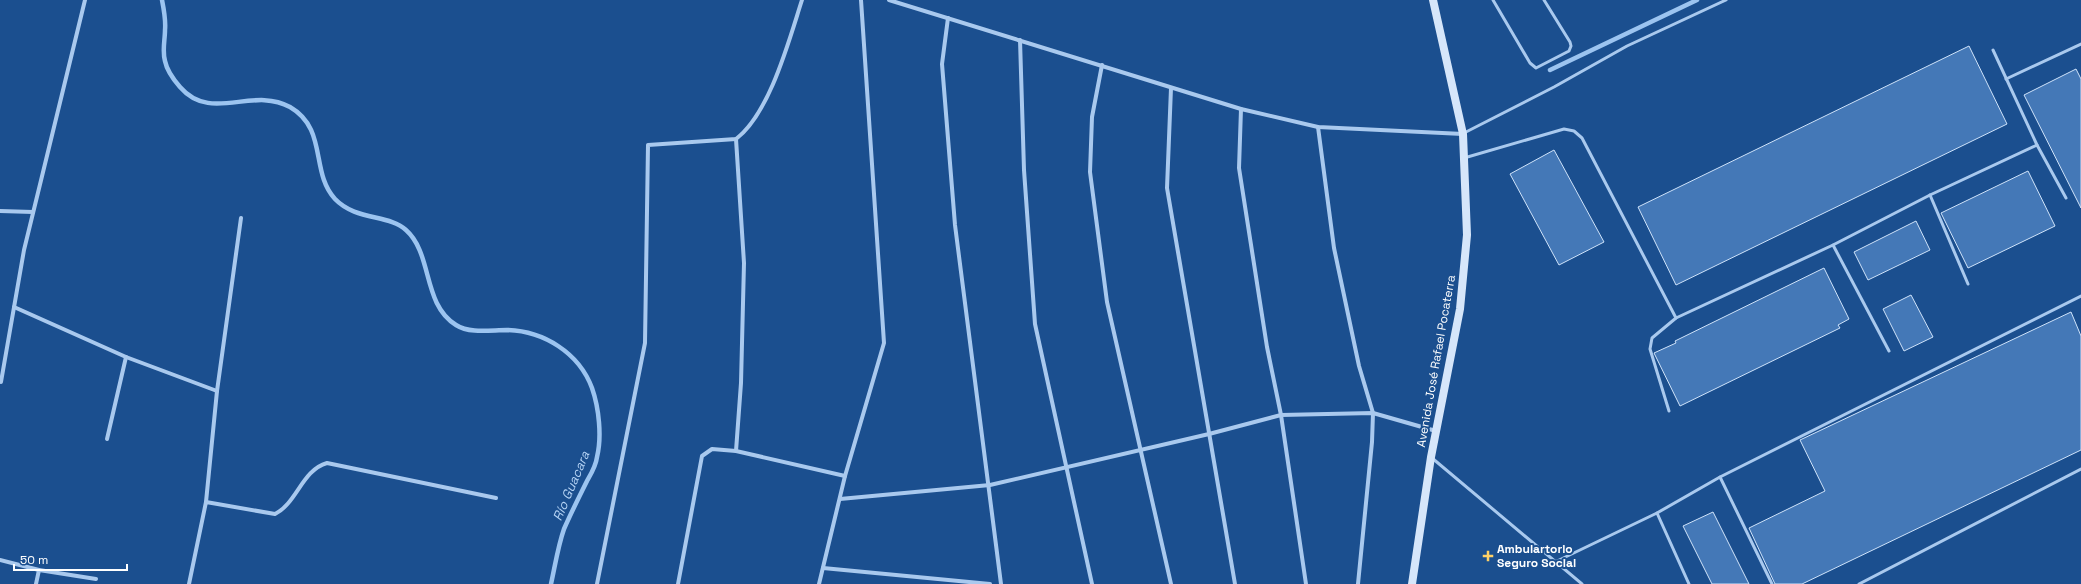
<svg xmlns="http://www.w3.org/2000/svg" width="2081" height="584" viewBox="0 0 2081 584" font-family="'Space Grotesk',sans-serif">
  <rect width="100%" height="100%" fill="#1b4f8f"/>
  <g fill="none" stroke-linecap="round" stroke-linejoin="round">
    <g stroke="#9cc4f0" stroke-width="4.5">
      <path d="M162 0C164 10 166 20 165 30 165 40 162 51 165 61 167 71 173 79 180 87 211 123 252 86 290 107 328 129 310 172 335 199 356 221 389 214 406 230 433 254 422 304 456 325 470 334 491 330 507 330 544 331 579 353 592 388 599 408 602 437 597 457 596 466 591 474 587 481 579 497 571 513 564 529 558 546 555 566 551 584"/>
      <path d="M1550 70 1697 0"/>
    </g>
  </g>
  <g fill="#4478b7" stroke="#cfe3fa">
    <path d="M1969 46 2007 124 1676 285 1638 207Z"/>
    <path d="M2076 69 2081 79V208L2024 95Z"/>
    <path d="M1554 150 1604 242 1559 265 1510 174Z"/>
    <path d="M2028 171 2055 226 1968 268 1941 213Z"/>
    <path d="M1916 221 1930 250 1868 280 1854 252Z"/>
    <path d="M1824 268 1849 319 1838 325 1840 328 1680 406 1654 353 1676 343 1675 341Z"/>
    <path d="M1911 295 1933 337 1904 351 1883 309Z"/>
    <path d="M2071 312 2081 336V450L1802 584H1775L1749 528 1825 491 1800 440Z"/>
    <path d="M1713 512 1749 584H1712L1683 526Z"/>
  </g>
  <g fill="none" stroke-linecap="round" stroke-linejoin="round">
    <g stroke="#a9c9ee" stroke-width="3">
      <path d="M1493 0 1530 63 1536 68 1569 51 1571 46 1570 42 1544 0"/>
      <path d="M1993 50 2037 145"/>
      <path d="M2006 79 2081 44"/>
      <path d="M1464 133 1554 87 1627 46 1726 0"/>
      <path d="M1464 158 1564 129 1574 131 1582 138 1676 318 1833 245 1930 195 2037 145 2066 198"/>
      <path d="M1930 195 1968 284"/>
      <path d="M1833 245 1889 351"/>
      <path d="M1669 411 1650 349 1652 338 1676 318"/>
      <path d="M1432 458 1582 584"/>
      <path d="M1720 477 2081 296"/>
      <path d="M1657 513 1720 477 1772 584"/>
      <path d="M1555 562 1657 513 1689 584"/>
      <path d="M1859 584 2081 469"/>
    </g>
    <g stroke="#a9c9ee" stroke-width="4">
      <path d="M889 0 1241 109 1318 127 1463 134"/>
      <path d="M948 18 942 64 955 225 1001 584"/>
      <path d="M1020 40 1024 170 1035 324 1092 584"/>
      <path d="M1102 65 1092 117 1090 172 1107 302 1171 584"/>
      <path d="M1171 88 1167 188 1235 584"/>
      <path d="M1241 109 1239 168 1267 347 1281 415 1306 584"/>
      <path d="M1318 127 1334 248 1359 366 1373 413 1372 442 1358 584"/>
      <path d="M736 139 744 263 741 383 736 451"/>
      <path d="M0 211 33 212"/>
      <path d="M14 307 126 357 217 391"/>
      <path d="M1 382 24 250 85 0"/>
      <path d="M107 439 126 357"/>
      <path d="M840 499 990 485 1209 434 1281 415 1373 413 1436 431"/>
      <path d="M206 502 217 391 241 218"/>
      <path d="M0 560 39 570 96 579"/>
      <path d="M823 568 990 584"/>
      <path d="M36 584 39 570"/>
      <path d="M189 584 206 502 275 514C297 503 302 470 327 463L496 498"/>
      <path d="M597 584 645 343 648 145 736 139C770 113 789 40 802 0"/>
      <path d="M678 584 702 456 712 449 736 451 845 476"/>
      <path d="M819 584 845 476 884 343 861 0"/>
    </g>
    <path stroke="#d6e6fa" stroke-width="8" d="M1412 584 1431 457 1460 309 1467 235 1463 134 1433 0"/>
  </g>
  <path fill="#ffd166" stroke="#1b4f8f" stroke-width="1.5" d="M1486 550h4v4h4v4h-4v4h-4v-4h-4v-4h4z"/>
  <g text-anchor="middle" dominant-baseline="central" stroke-width="4" stroke-linejoin="round" paint-order="stroke">
    <g font-size="12" fill="#fff" stroke="#1b4f8f">
      <text transform="translate(1436 361) rotate(-80)">Avenida José Rafael Pocaterra</text>
    </g>
    <g font-size="12" font-weight="bold" fill="#fff" stroke="#1b4f8f" text-anchor="start">
      <text x="1497" y="549">Ambulartorio<tspan x="1497" dy="14">Seguro Social</tspan></text>
    </g>
    <g font-size="13" font-style="italic" fill="#b5d3f5" stroke="#1b4f8f">
      <text transform="translate(571 486) rotate(-67)">Río Guacara</text>
    </g>
  </g>
  <path d="M14 564v6h113v-6" fill="none" stroke="#ffffff" stroke-width="2"/>
  <text x="20" y="564" font-size="12" fill="#ffffff" stroke="#1b4f8f" stroke-width="3" paint-order="stroke">50 m</text>
</svg>
